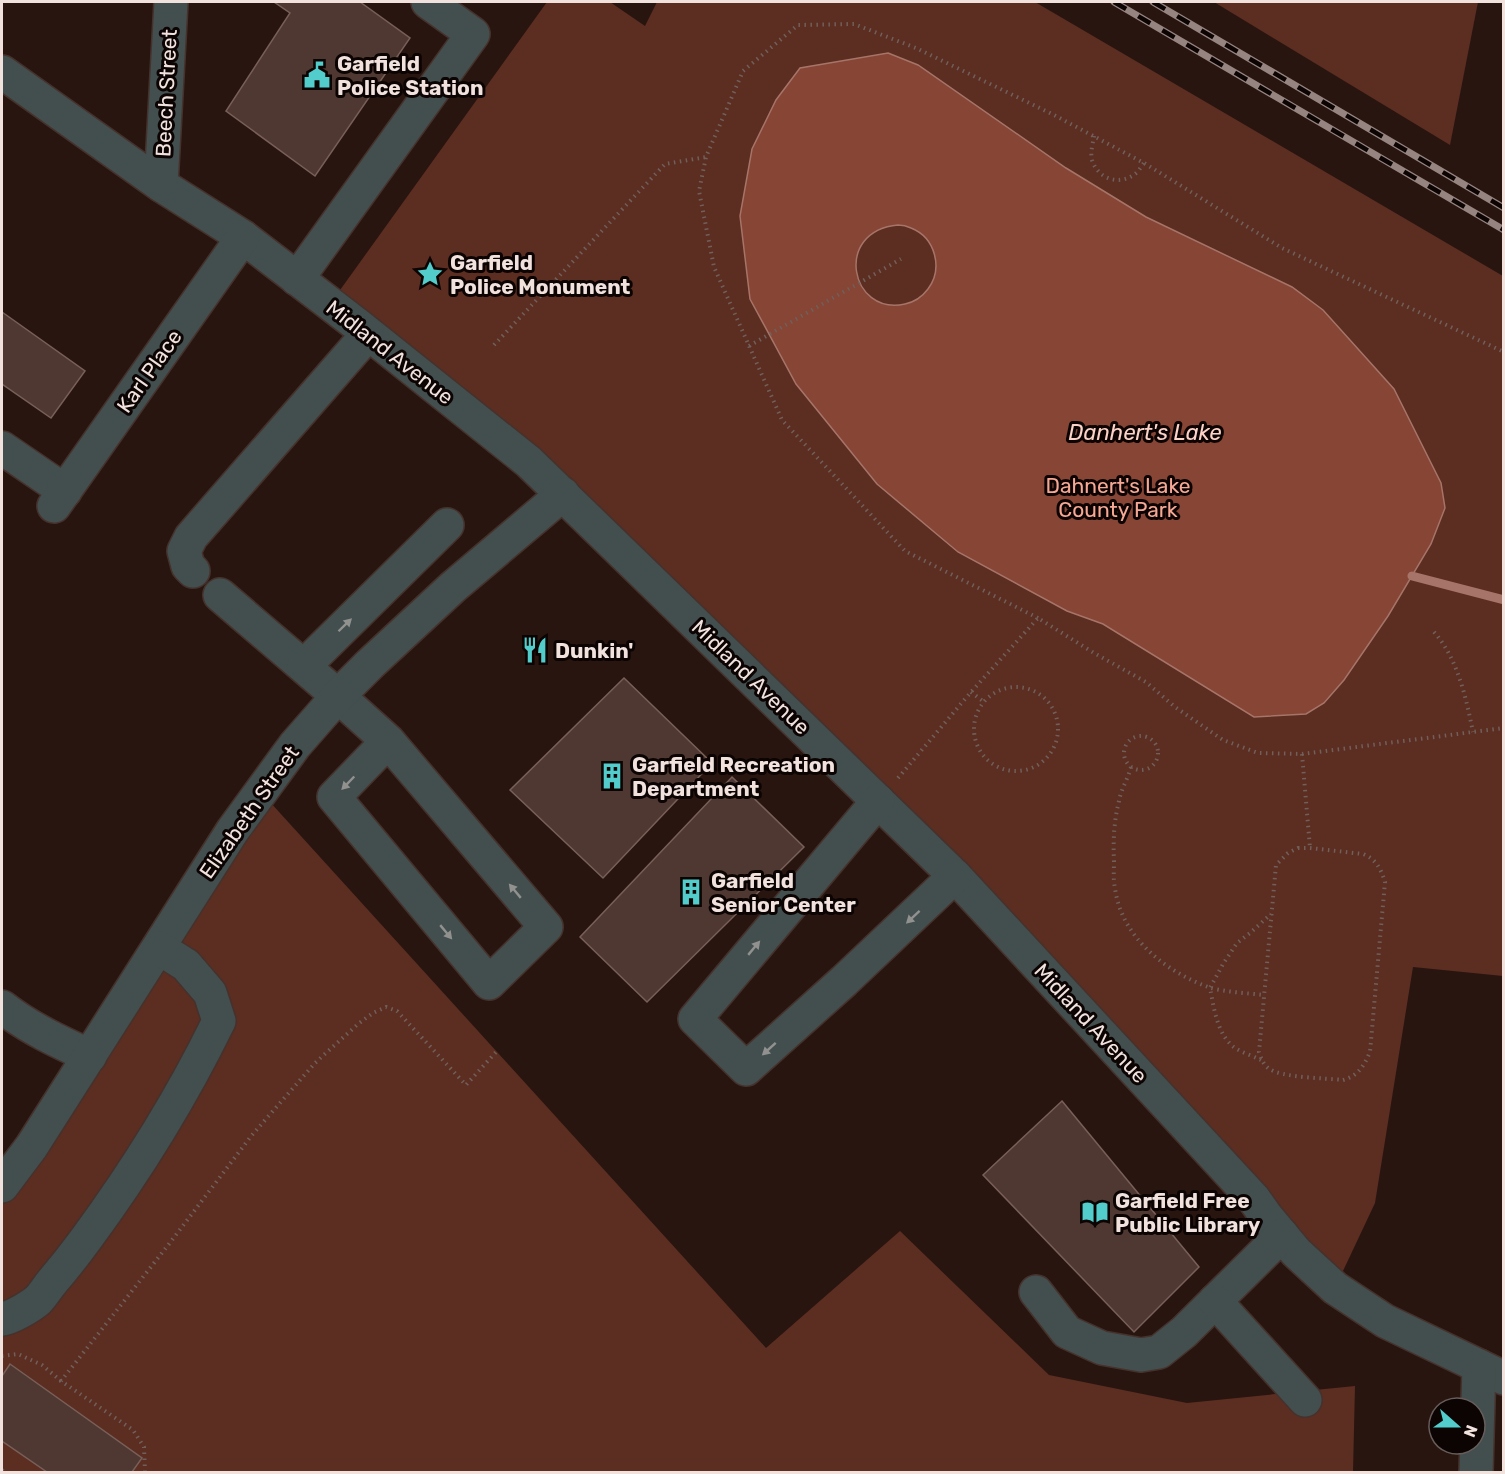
<svg xmlns="http://www.w3.org/2000/svg" width="1505" height="1474" viewBox="0 0 1505 1474" font-family="Rubik,sans-serif">
  <rect width="100%" height="100%" fill="#291510"/>
  <g fill="#5c2d21">
    <path d="M547 2H610L645 26 657 2H1035L1503 276V976L1413 967 1375 1203 1335 1288 563 494 330 304Z"/>
    <path d="M1214 2H1478L1450 145Z"/>
    <path d="M260 791 766 1348 900 1231 1049 1375 1187 1403 1355 1386 1353 1472H2V1195Z"/>
  </g>
  <path fill="#864535" stroke="#a67468" stroke-width="1.5" fill-rule="evenodd" d="M888 53 918 65 1066 168 1146 217 1292 287 1323 310 1394 389 1441 483 1445 508 1431 544 1388 616 1344 680 1324 703 1306 714 1254 717 1103 624 1067 611 958 552 877 484 796 384 750 299 740 216 752 149 776 100 800 68ZM898 225C902 225 907 226 911 228 936 238 943 269 928 289 922 297 915 302 905 304 850 316 833 231 898 225Z"/>
  <g fill="none" stroke-linecap="round" stroke-linejoin="round">
    <path stroke="#a67468" stroke-width="9" d="M1412 576 1504 600"/>
  </g>
  <g fill="#4f3832" stroke="#785f58" stroke-width="1.5">
    <path d="M274 2H360L410 38 315 176 226 111 290 13Z"/>
    <path d="M2 312 85 371 51 418 2 384Z"/>
    <path d="M624 678 712 763 603 878 510 790Z"/>
    <path d="M732 777 804 847 647 1002 580 937Z"/>
    <path d="M1062 1101 1199 1267 1134 1332 983 1175Z"/>
    <path d="M10 1364 142 1458 132 1472H47L2 1441V1376Z"/>
  </g>
  <g fill="none" stroke-linecap="round" stroke-linejoin="round">
    <g stroke="#45322d" stroke-width="36">
      <g id="minor">
        <path d="M2 72 161 185 243 237 359 326 529 462 955 876 1254 1199 1266 1216 1296 1252 1335 1288 1385 1321 1504 1378"/>
        <path d="M161 185 171 2"/>
        <path d="M297 279 473 34 428 2"/>
        <path d="M2 448 65 491"/>
        <path d="M54 506 243 237"/>
        <path d="M193 571 188 566 184 551 191 537 368 334"/>
        <path d="M220 595 338 696 388 741 546 927 489 983 334 797 388 741"/>
        <path d="M304 666 447 525"/>
        <path d="M878 801 695 1019 746 1069 844 981 955 876"/>
        <path d="M2 1007C29 1028 59 1042 90 1056"/>
        <path d="M2 1186 32 1146 233 830 295 745 338 696 370 664 453 587 563 494"/>
        <path d="M1036 1292 1067 1332 1102 1348 1141 1355 1159 1352 1184 1332 1282 1235"/>
        <path d="M1215 1301 1305 1400"/>
        <path d="M2 1319C11 1318 30 1307 38 1300 43 1295 47 1288 52 1282 64 1268 75 1254 86 1239 136 1171 182 1097 219 1021L210 993 186 965 159 948"/>
        <path d="M1476 1472 1479 1366"/>
      </g>
    </g>
    <g stroke="#715f5a" stroke-width="4" stroke-dasharray="1.5 4.5" stroke-linecap="butt">
      <path d="M1094 136C1093 143 1090 153 1092 160 1098 179 1119 186 1135 174 1138 172 1141 167 1144 163"/>
      <path d="M494 345 665 164 706 157"/>
      <path d="M749 346 901 259"/>
      <path d="M1038 618 905 551 782 420 714 267 699 191 706 157 743 71 798 25 854 24 916 48 1054 115 1144 163 1282 248 1504 352"/>
      <path d="M1434 632C1458 659 1466 698 1473 732"/>
      <circle cx="1016" cy="729" r="42"/>
      <path d="M971 692 984 702"/>
      <circle cx="1141" cy="753" r="17"/>
      <path d="M1302 754 1310 848"/>
      <path d="M1131 767C1128 779 1121 789 1119 801 1114 821 1113 840 1114 861 1114 870 1113 879 1115 888 1121 937 1165 971 1208 987 1223 992 1247 993 1263 995"/>
      <path d="M898 778 971 692 1038 618 1094 653 1146 682 1175 707 1223 740 1258 753 1302 754 1504 728"/>
      <path d="M1298 848H1310L1363 854C1376 859 1381 869 1385 882L1370 1052C1364 1066 1358 1076 1343 1080 1326 1078 1280 1078 1268 1068 1263 1064 1261 1058 1259 1052L1276 865 1288 853Z"/>
      <path d="M1261 1060C1253 1056 1243 1053 1235 1048 1217 1035 1214 1008 1210 988L1223 964 1237 943 1250 933 1271 914"/>
      <path d="M2 1356 18 1354 42 1365 61 1381"/>
      <path d="M2 1470 4 1472"/>
      <path d="M145 1472 144 1447 133 1430 61 1381 169 1244 252 1135 315 1063 358 1024 373 1013 386 1007 397 1011 466 1085 496 1052"/>
    </g>
    <use href="#minor" stroke="#434f4e" stroke-width="33"/>
    <g stroke="#958480" stroke-width="7">
      <g id="rail">
        <path d="M1114 2 1504 230"/>
        <path d="M1153 2 1504 208"/>
      </g>
    </g>
    <use href="#rail" stroke="#0b0403" stroke-width="4.5" stroke-dasharray="14" stroke-linecap="butt"/>
  </g>
  <defs><path id="oneway-solid" d="M-6-.8H1V-3.2L6.5 0L1 3.2V.8H-6Z" transform="scale(1.5)"/></defs>
  <g fill="#91918f">
    <use href="#oneway-solid" transform="translate(345 625) rotate(-44)"/>
    <use href="#oneway-solid" transform="translate(348 783) rotate(134)"/>
    <use href="#oneway-solid" transform="translate(515 891) rotate(-130)"/>
    <use href="#oneway-solid" transform="translate(913 917) rotate(137)"/>
    <use href="#oneway-solid" transform="translate(446 932) rotate(50)"/>
    <use href="#oneway-solid" transform="translate(754 948) rotate(-50)"/>
    <use href="#oneway-solid" transform="translate(769 1049) rotate(138)"/>
  </g>
  <defs>
    <g id="civic-bare" transform="scale(2.07)"><path d="M-.6-6.5H3V-4.5H.6V-3L4-1V1h2V6H-6V1h2V-1L-.6-3ZM-1.2 2.5V6h2.4V2.5Z" fill="#53cdcb" stroke="#0b0403" stroke-width="2.5" paint-order="stroke"/></g>
    <g id="sight-bare" transform="scale(2.07)"><path d="M0-6L1.8-2.2L6-1.7L2.9 1.2L3.7 5.4L0 3.3L-3.7 5.4L-2.9 1.2L-6-1.7L-1.8-2.2Z" fill="#53cdcb" stroke="#0b0403" stroke-width="2.5" paint-order="stroke"/></g>
    <g id="restaurant-bare" transform="scale(2.07)"><path d="M-5-6h1v4h1v-4h1v4h1v-4h1v5L-1.5 .5V6h-2V.5L-5-1ZM5-6V6H3V1.5H1.5Q1.5-4 5-6Z" fill="#53cdcb" stroke="#0b0403" stroke-width="2.5" paint-order="stroke"/></g>
    <g id="building-bare" transform="scale(2.07)"><path d="M-4-6H4V6H1V3H-1V6H-4ZM-2.5-4.3h1.7v1.8h-1.7ZM.8-4.3h1.7v1.8H.8ZM-2.5-1h1.7V.8h-1.7ZM.8-1h1.7V.8H.8Z" fill="#53cdcb" stroke="#0b0403" stroke-width="2.5" paint-order="stroke"/></g>
    <g id="library-bare" transform="scale(2.07)"><path d="M-6-4Q-3-5.5-.7-3.5V5Q-3 3-6 4ZM6-4Q3-5.5 .7-3.5V5Q3 3 6 4Z" fill="#53cdcb" stroke="#0b0403" stroke-width="2.5" paint-order="stroke"/></g>
  </defs>
  <g fill-rule="evenodd">
    <use href="#civic-bare" x="317" y="75"/>
    <use href="#sight-bare" x="430" y="274"/>
    <use href="#restaurant-bare" x="535" y="650"/>
    <use href="#building-bare" x="612" y="776"/>
    <use href="#building-bare" x="691" y="892"/>
    <use href="#library-bare" x="1095" y="1212"/>
  </g>
  <g text-anchor="middle" dominant-baseline="central" stroke-width="6" stroke-linejoin="round" paint-order="stroke">
    <g font-size="21" font-weight="bold" fill="#f1e2de" stroke="#0b0403" text-anchor="start">
      <text x="337" y="63">Garfield<tspan x="337" dy="24">Police Station</tspan></text>
      <text x="450" y="262">Garfield<tspan x="450" dy="24">Police Monument</tspan></text>
      <text x="555" y="650">Dunkin'</text>
      <text x="632" y="764">Garfield Recreation<tspan x="632" dy="24">Department</tspan></text>
      <text x="711" y="880">Garfield<tspan x="711" dy="24">Senior Center</tspan></text>
      <text x="1115" y="1200">Garfield Free<tspan x="1115" dy="24">Public Library</tspan></text>
    </g>
    <g font-size="21" fill="#f1e2de" stroke="#0b0403">
      <text transform="translate(166 93) rotate(-87)">Beech Street</text>
      <text transform="translate(390 352) rotate(38)">Midland Avenue</text>
      <text transform="translate(149 371) rotate(-55)">Karl Place</text>
      <text transform="translate(751 677) rotate(44)">Midland Avenue</text>
      <text transform="translate(249 812) rotate(-55)">Elizabeth Street</text>
      <text transform="translate(1091 1023) rotate(47)">Midland Avenue</text>
    </g>
    <g font-size="21" fill="#f7a894" stroke="#0b0403">
      <text x="1118" y="485">Dahnert's Lake<tspan x="1118" dy="24">County Park</tspan></text>
    </g>
    <g font-size="22" font-style="italic" fill="#fdd3c8" stroke="#0b0403">
      <text x="1145" y="432">Danhert's Lake</text>
    </g>
  </g>
  <rect width="1505" height="1474" fill="none" stroke="#f1e2de" stroke-width="6"/>
  <g transform="translate(1457 1426) rotate(111)"><circle r="28" fill="#0b0403" stroke="#675d5b" stroke-width="1.5"/>
  <path d="M0-4.5L10 22L0 15L-10 22Z" fill="#53cdcb"/>
  <text y="-9" font-size="16" font-weight="bold" text-anchor="middle" fill="#f1e2de">N</text>
  </g>
</svg>
